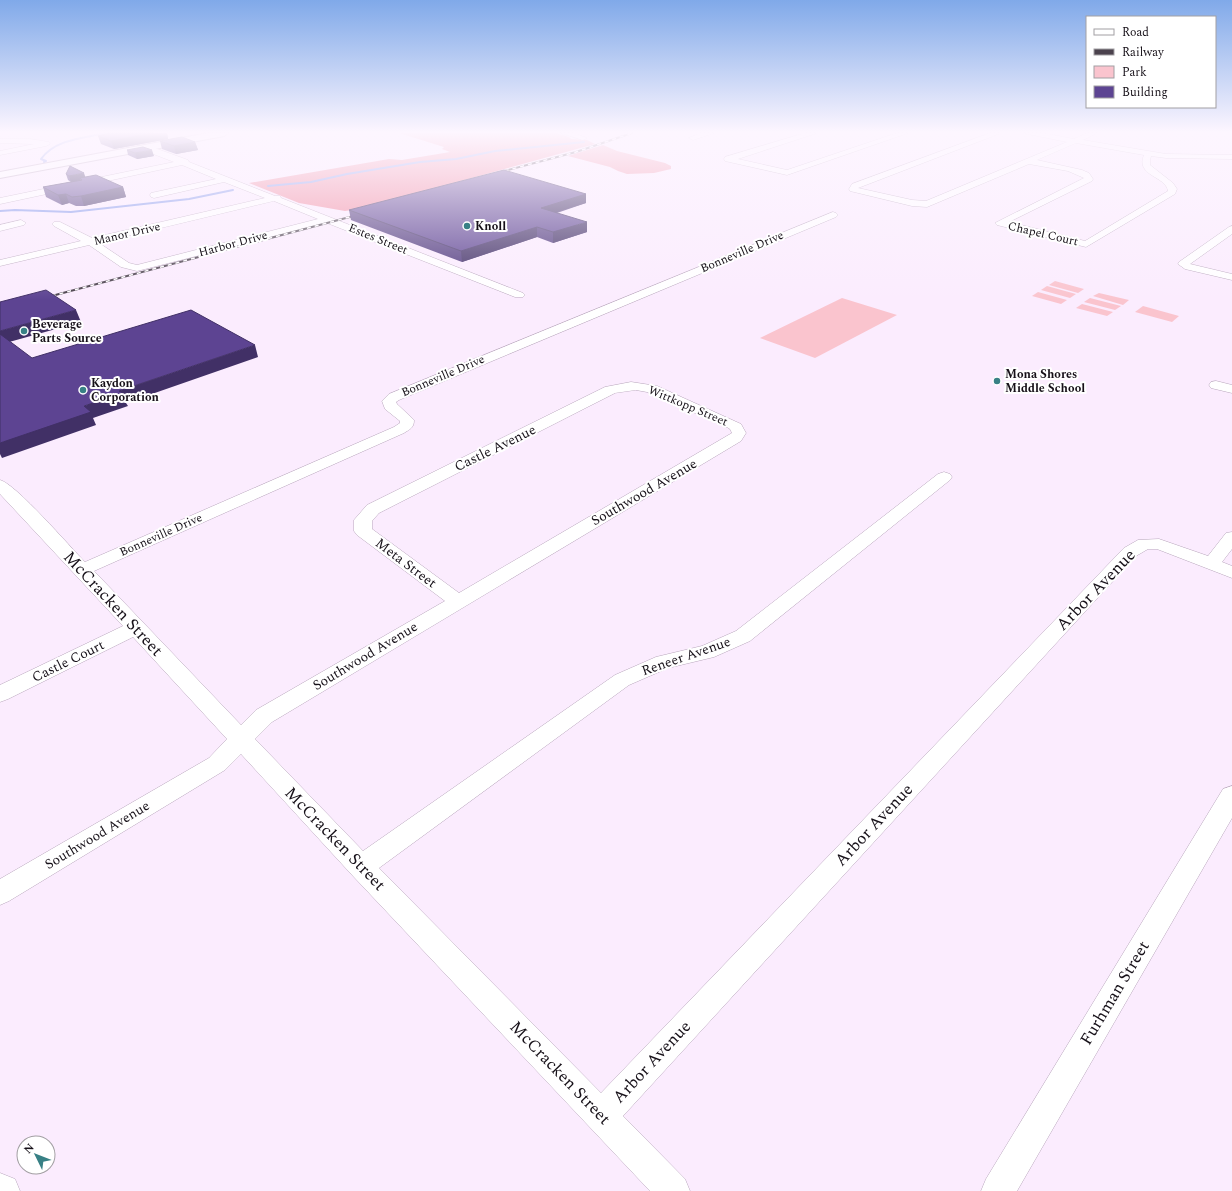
<svg xmlns="http://www.w3.org/2000/svg" width="1232" height="1191" viewBox="0 0 1232 1191" font-family="Spectral,serif">
  <rect width="100%" height="100%" fill="#fbecfe"/>
  <g fill="#fac4ce">
    <path d="M1055 281 1084 289 1078 293 1049 285Z"/>
    <path d="M1047 286 1076 294 1070 298 1041 290Z"/>
    <path d="M1038 292 1067 300 1061 304 1032 296Z"/>
    <path d="M1099 293 1129 300 1123 305 1093 296Z"/>
    <path d="M842 298 897 315 815 358 760 338Z"/>
    <path d="M1090 298 1121 306 1115 310 1084 302Z"/>
    <path d="M1082 304 1113 312 1107 316 1076 308Z"/>
    <path d="M1143 306 1179 316 1172 322 1135 312Z"/>
  </g>
  <g fill="#f08ca1">
    <path d="M399 133H556L569 137 571 139 587 140 595 144 443 186 379 206 345 211 299 203 249 183 389 159 402 160 450 152 442 149 444 147Z"/>
    <path d="M603 145 617 151 665 163 671 166V169L654 173 627 174 618 171 610 167 568 156Z"/>
  </g>
  <g fill="none" stroke-linecap="round" stroke-linejoin="round">
    <g stroke="#8498eb" stroke-width="2">
      <path d="M44 162 46 161 41 159C55 139 84 138 106 133"/>
      <path d="M268 186 311 182 347 174 420 162 456 159 495 151 584 142"/>
      <path d="M0 211 15 210 71 212 189 199 233 190"/>
    </g>
    <g stroke="#b8a6bc" stroke-width="1">
      <g id="minor">
        <path d="M561 133H574L587 138 583 140Z"/>
        <path d="M701 133H714L693 140 689 138Z"/>
        <path d="M805 133H817L738 159 787 170 897 133H908L787 175 725 161 724 159 725 157Z"/>
        <path d="M990 133H1001L858 188 912 200 926 201 1067 142 1023 133H1042L1074 139 1087 133H1097L1083 140 1166 154 1232 155V159L1166 158 1151 156 1150 160V165L1173 183 1177 189 1175 194 1086 247 997 225 995 223 1084 178 1068 171 1029 164 927 207 912 206 850 191 849 189 852 184ZM1076 143 1144 155C1135 176 1166 176 1168 191L1085 241 1009 222 1092 181 1093 179 1089 173 1082 170 1037 160Z"/>
        <path d="M0 139H30L49 142 50 144 46 146 0 155V151L34 144 0 143Z"/>
        <path d="M143 146H149L188 160 189 162 275 196H280L281 198 523 293 525 295 523 297H515L327 223 137 271 121 267 89 245 0 266V260L81 241 54 226 52 224 54 222H60L92 238 265 198 224 182 154 198 151 197 150 195 151 193 216 179 182 165 0 204V198L174 162 143 150ZM274 201 318 219 137 265 129 263 99 243Z"/>
        <path d="M833 212 836 213 838 215 836 217 399 400 396 402 397 404 414 420C414 428 410 429 404 433L94 571 241 725 256 710 445 601 357 535 354 531V520L367 505 605 387 631 382 657 386 741 424 746 433 741 441 272 722 255 739 363 851 615 675 656 657 702 646 736 631 938 474 944 472 950 474 952 477 950 480 750 641 714 657 668 668 629 685 379 868 601 1093 1124 548 1138 540 1159 539 1208 556 1226 533 1232 532V549L1222 562 1232 566V578L1157 549H1148L1136 556 623 1116 685 1179 690 1191H650L352 875 241 754 225 770 9 901 0 905V879L209 758 227 739 133 637 8 699 0 702V685L123 626 0 494V480C16 484 70 547 85 562L394 427 400 423V421L385 409 382 401 389 394ZM636 390 647 392 725 426 730 429 732 433 459 593 372 529V521L379 513 615 393Z"/>
        <path d="M21 220 26 223 24 225 0 231V225Z"/>
        <path d="M1232 226V234L1190 264 1232 274V280L1185 269 1178 264 1179 262 1229 227Z"/>
        <path d="M1216 381 1232 385V393L1211 388 1209 385 1211 382Z"/>
        <path d="M1232 786V818L1017 1191H981L986 1179 1223 789Z"/>
        <path d="M0 1173 15 1179 20 1191H0Z"/>
      </g>
    </g>
    <g stroke="#b8a6bc" stroke-width="2">
      <path id="major" d="M208 133H228L224 136 0 178V172Z"/>
    </g>
    <use href="#minor" fill="#fff" fill-rule="evenodd"/>
    <use href="#major" fill="#fff" fill-rule="evenodd"/>
    <g stroke="#4b424d" stroke-width="2">
      <g id="rail">
        <path d="M497 173 576 152 632 133"/>
        <path d="M44 298 361 214"/>
      </g>
    </g>
    <use href="#rail" stroke="#fff" stroke-width="1.5" stroke-dasharray="4" stroke-linecap="butt"/>
  </g>
  <g fill="#503a7e">
    <path d="M110 133H167L168 139 114 149 101 144 98 136Z"/>
    <path d="M160 141 195 142 198 150 176 154 162 149Z"/>
    <path d="M127 150 154 156 137 159 128 155Z"/>
    <path d="M66 174 86 177 123 187 126 197 84 206H76L69 203 62 205 46 197 43 187 71 182 68 180Z"/>
    <path d="M586 194V203L557 213 587 232 553 243 537 237 462 262 351 220 349 210Z"/>
  </g>
  <g fill="#413066">
    <path d="M153 133H167L168 139 114 149 111 141Z"/>
    <path d="M195 142 198 150 176 154 174 146Z"/>
    <path d="M152 150 154 156 137 159 135 153Z"/>
    <path d="M84 173 86 179 80 178V180L71 182 69 176Z"/>
    <path d="M123 187 126 197 84 206 81 196Z"/>
    <path d="M66 194 69 203 62 205 58 195Z"/>
    <path d="M586 194V203L541 217V208Z"/>
    <path d="M587 222V232L553 243V232Z"/>
    <path d="M537 227V237L462 262 461 251Z"/>
    <path d="M76 310 81 322 2 344 0 340V331Z"/>
    <path d="M255 345 258 357 126 403 128 406 93 418 96 425 2 458 0 454V443L119 391Z"/>
  </g>
  <g fill="#5d4492" stroke="#413066">
    <path d="M110 133H153L111 141 98 136Z"/>
    <path d="M182 137 195 142 174 146 160 141Z"/>
    <path d="M143 147 152 150 135 153 127 150Z"/>
    <path d="M70 166 84 173 69 176 66 174Z"/>
    <path d="M504 170 586 194 541 208 587 222 553 232 537 227 461 251 349 210Z"/>
    <path d="M96 175 123 187 81 196 72 197 66 194 58 195 43 187 82 180 80 178Z"/>
    <path d="M46 290 76 310 0 331V302Z"/>
    <path d="M191 310 255 345 119 391 123 393 84 406 91 412 0 443V334L32 358Z"/>
  </g>
  <linearGradient id="sky" x2="0" y2="1"><stop stop-color="#80a9e9"/><stop offset="0.44" stop-color="#fdf6ff"/><stop offset="1" stop-color="#fdf6ff" stop-opacity="0"/></linearGradient>
  <rect width="1232" height="300" fill="url(#sky)"/>
  <g fill="#388085" stroke="#fff" stroke-width="1.5">
    <circle cx="467" cy="226" r="4"/>
    <circle cx="24" cy="331" r="4"/>
    <circle cx="997" cy="381" r="4"/>
    <circle cx="83" cy="390" r="4"/>
  </g>
  <g text-anchor="middle" dominant-baseline="central" stroke-width="4" stroke-linejoin="round" paint-order="stroke">
    <g font-size="12" font-weight="bold" fill="#161018" stroke="#fff" text-anchor="start">
      <text x="475" y="226">Knoll</text>
      <text x="32" y="324">Beverage<tspan x="32" dy="14">Parts Source</tspan></text>
      <text x="1005" y="374">Mona Shores<tspan x="1005" dy="14">Middle School</tspan></text>
      <text x="91" y="383">Kaydon<tspan x="91" dy="14">Corporation</tspan></text>
    </g>
    <g font-size="12" fill="#161018" stroke="#fff">
      <text transform="translate(127 234) rotate(-13)">Manor Drive</text>
      <text transform="translate(1043 234) rotate(13)">Chapel Court</text>
      <text transform="translate(378 239) rotate(22)">Estes Street</text>
      <text transform="translate(233 244) rotate(-15)">Harbor Drive</text>
      <text transform="translate(742 252) rotate(-23)">Bonneville Drive</text>
      <text transform="translate(443 376) rotate(-23)">Bonneville Drive</text>
      <text transform="translate(688 406) rotate(23)">Wittkopp Street</text>
      <text transform="translate(161 535) rotate(-24)">Bonneville Drive</text>
    </g>
    <g font-size="14" fill="#161018" stroke="#fff">
      <text transform="translate(495 448) rotate(-26)">Castle Avenue</text>
      <text transform="translate(644 492) rotate(-30)">Southwood Avenue</text>
      <text transform="translate(406 563) rotate(37)">Meta Street</text>
      <text transform="translate(365 656) rotate(-31)">Southwood Avenue</text>
      <text transform="translate(686 656) rotate(-19)">Reneer Avenue</text>
      <text transform="translate(68 661) rotate(-26)">Castle Court</text>
      <text transform="translate(97 835) rotate(-31)">Southwood Avenue</text>
    </g>
    <g font-size="17" fill="#161018" stroke="#fff">
      <text transform="translate(1096 590) rotate(-46)">Arbor Avenue</text>
      <text transform="translate(113 604) rotate(47)">McCracken Street</text>
      <text transform="translate(874 825) rotate(-47)">Arbor Avenue</text>
      <text transform="translate(335 839) rotate(46)">McCracken Street</text>
      <text transform="translate(1115 993) rotate(-59)">Furhman Street</text>
      <text transform="translate(652 1062) rotate(-47)">Arbor Avenue</text>
      <text transform="translate(560 1073) rotate(46)">McCracken Street</text>
    </g>
  </g>
  <rect x="1086" y="16" width="130" height="92" fill="#ffffff" stroke="#a29fa3"/>
  <rect x="1094" y="29" width="20" height="6" fill="#ffffff" stroke="#a29fa3"/>
  <text x="1122" y="36" font-size="12" fill="#161018">Road</text>
  <rect x="1094" y="49" width="20" height="6" fill="#4b424d" stroke="#a29fa3"/>
  <text x="1122" y="56" font-size="12" fill="#161018">Railway</text>
  <rect x="1094" y="66" width="20" height="12" fill="#fac4ce" stroke="#a29fa3"/>
  <text x="1122" y="76" font-size="12" fill="#161018">Park</text>
  <rect x="1094" y="86" width="20" height="12" fill="#5d4492" stroke="#a29fa3"/>
  <text x="1122" y="96" font-size="12" fill="#161018">Building</text>
  <g transform="translate(36 1155) rotate(313)"><circle r="19" fill="#ffffff" stroke="#a29fa3"/>
  <path d="M0-3L7 15L0 10L-7 15Z" fill="#388085"/>
  <text y="-6" font-size="11" font-weight="bold" text-anchor="middle" fill="#161018">N</text>
  </g>
</svg>
